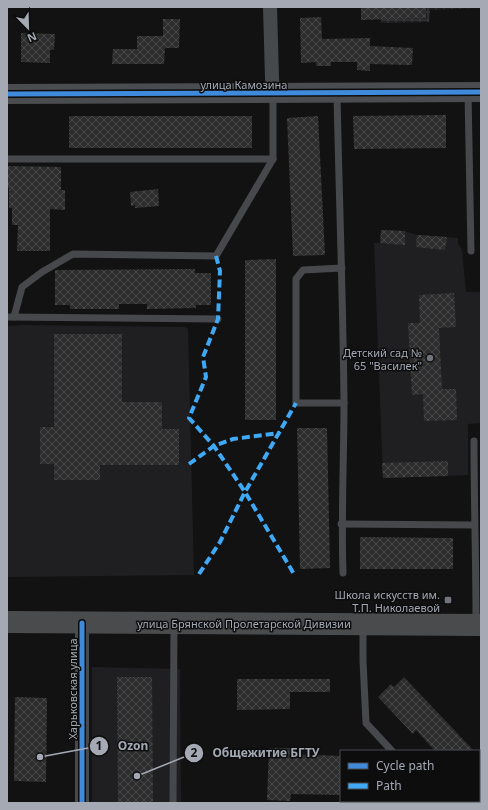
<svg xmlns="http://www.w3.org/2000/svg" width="488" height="810" viewBox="0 0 488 810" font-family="'Noto Sans',sans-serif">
  <defs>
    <pattern id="industrial-grid" width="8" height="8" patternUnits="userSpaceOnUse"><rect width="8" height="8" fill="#1f1f21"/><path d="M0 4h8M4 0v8" fill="none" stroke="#3d3d3f"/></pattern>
    <pattern id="building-cross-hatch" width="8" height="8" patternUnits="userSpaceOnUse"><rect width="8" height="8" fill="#2d2d2e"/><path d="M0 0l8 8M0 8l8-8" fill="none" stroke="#48494a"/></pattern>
  </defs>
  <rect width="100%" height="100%" fill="#121213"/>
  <g fill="#1f1f21">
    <path d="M381 230 405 231 417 235 458 238V244L462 250 466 292H481V423L468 424V475L383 478 374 243H380Z"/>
    <path d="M21 325 185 327 188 329 194 575 7 577V326Z"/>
    <path d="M92 667 180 669 181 803H92Z"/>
  </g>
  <path fill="url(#industrial-grid)" d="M381 7H481V8L430 10 429 22 381 23Z"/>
  <g fill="url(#building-cross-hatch)">
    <path d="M361 7H426V18L361 20Z"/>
    <path d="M321 17 322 39 370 38V46L413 48 412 65 370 64V71L357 70V62H331V66H316V62L301 63 300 18Z"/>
    <path d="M163 19H180L179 48H165L164 64H112L113 49H137V36H163Z"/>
    <path d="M21 33 55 34 54 50H50V63L21 62Z"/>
    <path d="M446 115V148L354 149 353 116Z"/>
    <rect x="69" y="116" width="183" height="32"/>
    <path d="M318 116 325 255 293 256 287 118Z"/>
    <path d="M7 166 61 167V190H65V210L50 209V251H17L18 225H12V208H9V188H7Z"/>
    <path d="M158 189 159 206 135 208V205L131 206 130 192Z"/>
    <path d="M381 230 405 231V245L380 243Z"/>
    <path d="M417 235 447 237 445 250 416 247Z"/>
    <path d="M276 259V420H245V260Z"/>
    <path d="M195 269V273H211V305H196V308L147 309V304H119V309H70V305H55V270H56Z"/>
    <path d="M454 293 456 327 439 328 442 389H456L457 420 424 421 423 394 412 395 408 323H420L419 295Z"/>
    <path d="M54 334H122V402H162V429H179V465H100V480H54V464H40V427H54Z"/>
    <path d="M297 428H327L330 568 300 569Z"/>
    <path d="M448 461V476L383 478 382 463Z"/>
    <path d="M360 537 453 538V569H360Z"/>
    <path d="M117 677H152L153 803H118Z"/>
    <path d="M404 677 474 751H435L416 730 413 734 378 697 391 684 394 687Z"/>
    <path d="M237 679H330V692H290V709L237 710Z"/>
    <path d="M15 697 47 698 46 782 14 781Z"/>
    <path d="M269 748H292V754L341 756V795L291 794 290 801 267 800Z"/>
  </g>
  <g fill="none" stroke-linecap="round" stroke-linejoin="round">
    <g stroke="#47484b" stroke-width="7">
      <path d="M337 93C339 196 343 298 344 401 344 459 341 516 343 573"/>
      <path d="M468 93 471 251"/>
      <path d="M7 159H273V94"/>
      <path d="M342 268 303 270 296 279V403H344"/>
      <path d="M7 317 218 319"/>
      <path d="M14 317 22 287 42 272 73 254 216 256 273 159"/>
      <path d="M474 441C474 501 476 562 476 622"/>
      <path d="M341 524 474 525"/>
      <path d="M363 626V661L366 723 392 751"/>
      <path d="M173 803 174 625"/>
    </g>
    <g stroke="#47484b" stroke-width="14">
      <path d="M270 7 272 78 273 93"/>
      <path d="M82 623V803"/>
    </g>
    <path stroke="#4b4c4f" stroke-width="20" d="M7 94 481 92"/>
    <path stroke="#494b4d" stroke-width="22" d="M7 622 481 625"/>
    <g stroke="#3fa9f5" stroke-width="4" stroke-dasharray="8 4" stroke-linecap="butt">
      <path d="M216 256 220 271 218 319 203 357 206 377 189 418 214 446 245 492 294 574"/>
      <path d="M189 464 214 446 233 439 280 433"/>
      <path d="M199 574 220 542 245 492 296 403"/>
    </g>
    <g stroke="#0d0d0e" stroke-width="8">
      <g id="cycleway">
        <path d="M7 94 481 92"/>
        <path d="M82 623V803"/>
      </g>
    </g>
    <use href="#cycleway" stroke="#408adc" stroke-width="5"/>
  </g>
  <g fill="#71747c" stroke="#0d0d0e" stroke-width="1.5">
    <circle cx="430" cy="358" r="4"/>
    <rect x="444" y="596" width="8" height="8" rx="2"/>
  </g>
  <g text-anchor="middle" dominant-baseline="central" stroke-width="3" stroke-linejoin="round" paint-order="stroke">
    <g font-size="11" fill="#a4a9b4" stroke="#0d0d0e">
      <text x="244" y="84">улица Камозина</text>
      <text x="244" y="623">улица Брянской Пролетарской Дивизии</text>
      <text transform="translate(72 689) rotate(-90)">Харьковская улица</text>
    </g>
    <g font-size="11" fill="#a4a9b4" stroke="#0d0d0e" text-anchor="end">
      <text x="422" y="352">Детский сад №<tspan x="422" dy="13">65 "Василек"</tspan></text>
      <text x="440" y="594">Школа искусств им.<tspan x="440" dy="13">Т.П. Николаевой</tspan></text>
    </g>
  </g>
  <path fill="none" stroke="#a4a9b4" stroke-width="1.5" d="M40 757L99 746M137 776L194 753"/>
  <g fill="#a4a9b4" stroke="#0d0d0e" stroke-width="1.5">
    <circle cx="40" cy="757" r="4"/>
    <circle cx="137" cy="776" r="4"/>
    <circle cx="99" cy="746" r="10"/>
    <circle cx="194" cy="753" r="10"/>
  </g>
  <g font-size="12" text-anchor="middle" font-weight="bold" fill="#111">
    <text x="99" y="750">1</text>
    <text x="194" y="757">2</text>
  </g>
  <g font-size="12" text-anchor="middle" font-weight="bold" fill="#a4a9b4" stroke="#0d0d0e" stroke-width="3" stroke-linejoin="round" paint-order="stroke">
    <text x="133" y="750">Ozon</text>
    <text x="266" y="757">Общежитие БГТУ</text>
  </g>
  <rect width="488" height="810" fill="none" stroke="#a4a9b4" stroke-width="16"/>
  <rect x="340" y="750" width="140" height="52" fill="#0d0d0e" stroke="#494b50"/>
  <rect x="348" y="763" width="20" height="6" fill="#408adc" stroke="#494b50"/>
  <text x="376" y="770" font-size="12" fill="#a4a9b4">Cycle path</text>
  <rect x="348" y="783" width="20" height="6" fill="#3fa9f5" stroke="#494b50"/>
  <text x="376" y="790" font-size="12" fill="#a4a9b4">Path</text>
  <g transform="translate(28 28) rotate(157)" stroke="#0d0d0e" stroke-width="3" paint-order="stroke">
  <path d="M0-3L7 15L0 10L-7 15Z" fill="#a4a9b4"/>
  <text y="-6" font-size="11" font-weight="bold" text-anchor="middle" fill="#a4a9b4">N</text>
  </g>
</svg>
